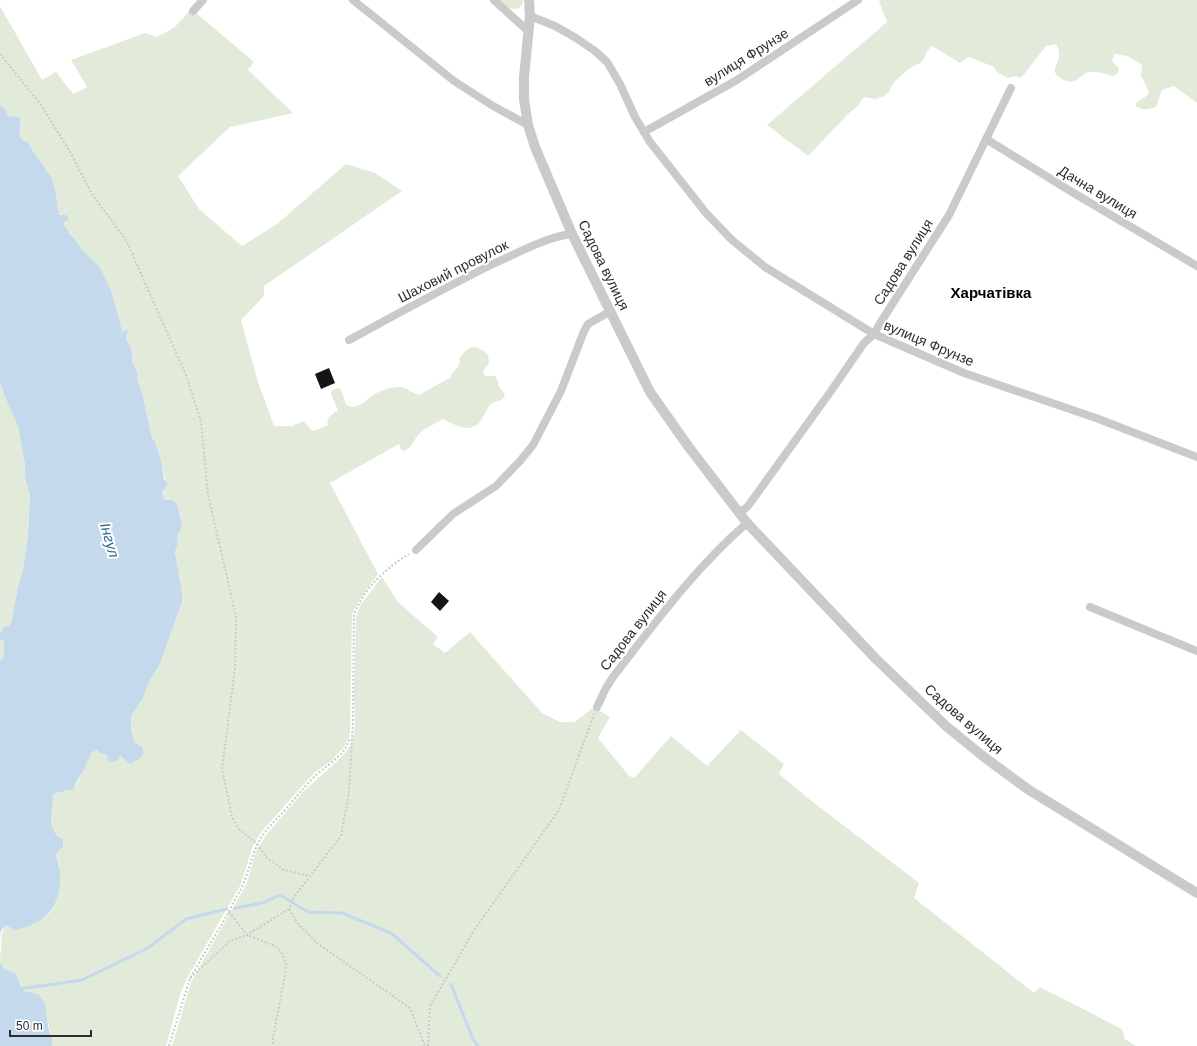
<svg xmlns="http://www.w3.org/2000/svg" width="1197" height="1046" viewBox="0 0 1197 1046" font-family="Arial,sans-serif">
  <rect width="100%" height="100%" fill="#fff"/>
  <g fill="#e2ebd9">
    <path d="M499 0H523L522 5 519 8C511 12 505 5 499 0Z"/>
    <path d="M881 0H1197V103L1174 86 1162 90 1156 107C1148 109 1143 111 1136 106V103L1148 95 1149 92 1141 76 1142 66 1141 64 1127 56 1114 54 1112 61 1119 68 1118 73 1113 76C1106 74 1097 71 1089 72 1079 74 1078 86 1064 80 1042 70 1068 62 1056 44L1046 46 1021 78 1016 76 1008 78 997 72 994 67 969 57 960 63 932 46 927 51 925 57 921 63 913 66 904 73 893 83 889 92 884 96 875 99 866 97 862 99 857 107 849 113 808 156 767 125 887 22 879 1Z"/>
    <path d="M0 6 42 80 56 72 73 94 87 87 71 60 145 33 157 37 175 27 190 10 195 12 254 62 248 70 293 113 230 127 178 176 199 209 242 246 277 224 346 164 375 173 402 191 264 286V296L241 320 258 382 274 426H292L303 421 313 431 329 425 327 422 329 417 338 410 331 394 332 390 339 388C344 393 344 403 347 405 358 412 367 398 375 394 383 390 396 385 405 388 410 391 413 393 419 395L451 377C452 372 455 371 458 367 460 364 459 361 460 358 465 350 472 344 480 349 485 351 487 353 489 358L488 360 490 361 483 372 485 376H495L498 382 499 387 505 394C504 402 497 400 491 404 487 407 486 413 483 417 474 435 458 427 443 419 437 423 423 429 419 434 413 440 412 450 402 451L399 444 330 483 378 574 358 602 352 615 350 733 347 742 342 749 332 760 314 773 263 830 253 845 241 884 186 980 180 995 166 1046H52C53 1025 40 1009 28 992 20 990 19 981 16 974L5 969 0 963C0 958 0 954 1 950 2 940 0 932 6 925L9 926 11 929H17L34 924 50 913 60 881V868L56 855 59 850 63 847 51 824 52 795 57 792 59 793 65 790 73 791C80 779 84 765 91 753L97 750 100 753 106 754 107 757 119 756 128 762 138 746 135 743 131 730V716L142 700 149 682 160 664 182 602V593L175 552 178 543 177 536 182 527V524L180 513 168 501 165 500 163 493 164 488 167 487C162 470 162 452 152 438L142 392 138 382 137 372 132 361V356L126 340V337L128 334 122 331 119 326 111 290 99 266 84 252 73 237 69 233 63 223 68 220 59 213C56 200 56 187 51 176 49 173 46 171 45 168 40 159 32 152 28 142 17 139 19 129 21 120L8 116 6 110 0 104Z"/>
    <path d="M0 382 5 397 18 425 25 465V477L30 497 28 534 23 569 18 587 11 623 0 633Z"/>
    <path d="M382 577 398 602 438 637 433 644 445 653 470 632 542 713 560 722H575L591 709 598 710 610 717 598 738 629 776 634 778 671 736 707 766 741 730 784 764 779 774 809 799 919 883 914 898 1034 993 1040 987 1122 1029 1125 1039 1136 1046H172L191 982 246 885 256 851 267 834 303 792 334 764 345 753 350 746 354 734 355 722 354 697 356 616 361 604Z"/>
    <path d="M0 640H3L4 645 3 659 0 661Z"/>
  </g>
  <g fill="#c4daec">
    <path d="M0 104 6 110 8 116 20 117C22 126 14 139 28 142 32 152 40 159 45 168 46 171 49 173 51 176 56 187 56 200 59 213L60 215H65L68 216V220L63 223 69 233 73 237 84 252 99 266 111 290 122 331 123 332 126 330H128L126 340 130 346 132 356V361L137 372 138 382 142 392 152 438 155 442 161 459 164 479 168 485C162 492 161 490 165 500H172L177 504 182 524V527L177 536 178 543 175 552 182 593V602L160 664 149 682 142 700 131 716V730L135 743 143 748C144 758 138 760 130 764L120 756 117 761 111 762 108 760 106 754H101L97 750 91 753 84 770 78 779 73 791 65 790 61 793 57 792 53 795 51 824 57 836 63 839V847L59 850 56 855C57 860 59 865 60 870 62 904 48 924 14 930L6 925 1 931 0 938V661L3 659 4 645 3 640H0V633L5 626H8L11 623 18 587 23 569 28 534 30 497 25 477V465L18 426 5 397 0 382Z"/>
    <path d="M0 963 5 969 16 974 21 987 24 991 38 994 45 1003 48 1026 52 1039V1046H0Z"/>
  </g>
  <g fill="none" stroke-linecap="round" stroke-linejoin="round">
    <g stroke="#c4daec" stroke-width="3">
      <path d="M235 908 262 903 280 895 308 912 342 913 391 933 440 976"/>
      <path d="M451 984 473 1039 478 1046"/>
      <path d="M19 989 82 980 148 948 186 919 227 909"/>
    </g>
  </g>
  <g fill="#141414">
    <path d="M329 368 335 383 321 389 315 374Z"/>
    <path d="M439 592 449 601 440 611 431 602Z"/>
  </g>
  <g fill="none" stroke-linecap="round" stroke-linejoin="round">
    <g stroke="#cacaca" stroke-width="2" stroke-dasharray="2 2" stroke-linecap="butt">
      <path d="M0 54 41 105 69 150 92 194 126 240 186 375 201 422 208 494 236 617 235 668 222 769 232 817 239 829 257 844 267 858 284 870 310 876"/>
      <path d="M289 909 298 924 317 943 410 1008 425 1046"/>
      <path d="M229 912 247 935 275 946 281 952 284 958 286 965 285 975 273 1038V1046"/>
      <path d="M190 978 230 941 247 935 289 909 294 897 341 836 349 793 353 721 354 615C363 589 386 568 409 554"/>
      <path d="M169 1046 190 978 229 912C233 901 240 893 244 882 251 865 253 847 265 832 273 822 282 814 290 804 298 795 305 786 314 777 327 764 346 756 350 737"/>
      <path d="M428 1046 430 1006 473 932 559 810 594 714"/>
    </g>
    <g stroke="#cacaca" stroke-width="8">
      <path d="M353 0 454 81 493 106 528 125"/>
      <path d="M494 0 528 31"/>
      <path d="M193 11 203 0"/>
      <path d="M530 16 555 26 576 38 595 51 607 62 620 84 635 117 650 142 706 213 732 240 765 267 874 334 964 373 1096 418 1197 457"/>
      <path d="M644 132 737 80 858 0"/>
      <path d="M986 139 1072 192 1197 266"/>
      <path d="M349 340C397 314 446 287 495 263 520 252 546 237 572 234"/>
      <path d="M740 513 748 506 831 391 864 343 874 334 879 325 949 215 1011 88"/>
      <path d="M416 550 453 514 496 486 520 461 533 445 561 391 584 331 588 324 611 311"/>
      <path d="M1090 607 1197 651"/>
      <path d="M597 707 606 688 613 677C655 623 695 568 747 523"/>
    </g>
    <path stroke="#cacaca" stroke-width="10" d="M529 0 530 16 524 77V99L528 125 535 147 572 234 650 392 688 446 747 523 876 659 946 726 984 757 1029 790 1197 893"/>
  </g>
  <g text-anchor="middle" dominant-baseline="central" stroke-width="4" stroke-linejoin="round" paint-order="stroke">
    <g font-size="14" fill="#2d2d2d" stroke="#fff">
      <text transform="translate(746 57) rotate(-32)">вулиця Фрунзе</text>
      <text transform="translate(1098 192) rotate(31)">Дачна вулиця</text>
      <text transform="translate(903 262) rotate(-58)">Садова вулиця</text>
      <text transform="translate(604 265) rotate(64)">Садова вулиця</text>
      <text transform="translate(453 271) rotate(-27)">Шаховий провулок</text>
      <text transform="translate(929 343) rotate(23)">вулиця Фрунзе</text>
      <text transform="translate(633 630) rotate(-52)">Садова вулиця</text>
      <text transform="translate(964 719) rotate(41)">Садова вулиця</text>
    </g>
    <g font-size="15" font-weight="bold" fill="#000" stroke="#fff">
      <text x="991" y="292">Харчатівка</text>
    </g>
    <g font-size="15" font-style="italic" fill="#386a92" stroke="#fff">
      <text transform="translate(110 540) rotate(74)">Інгул</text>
    </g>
  </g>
  <path d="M10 1030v6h81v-6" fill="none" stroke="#2d2d2d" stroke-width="2"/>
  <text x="16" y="1030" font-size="12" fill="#2d2d2d" stroke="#ffffff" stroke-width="3" paint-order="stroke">50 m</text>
</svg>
